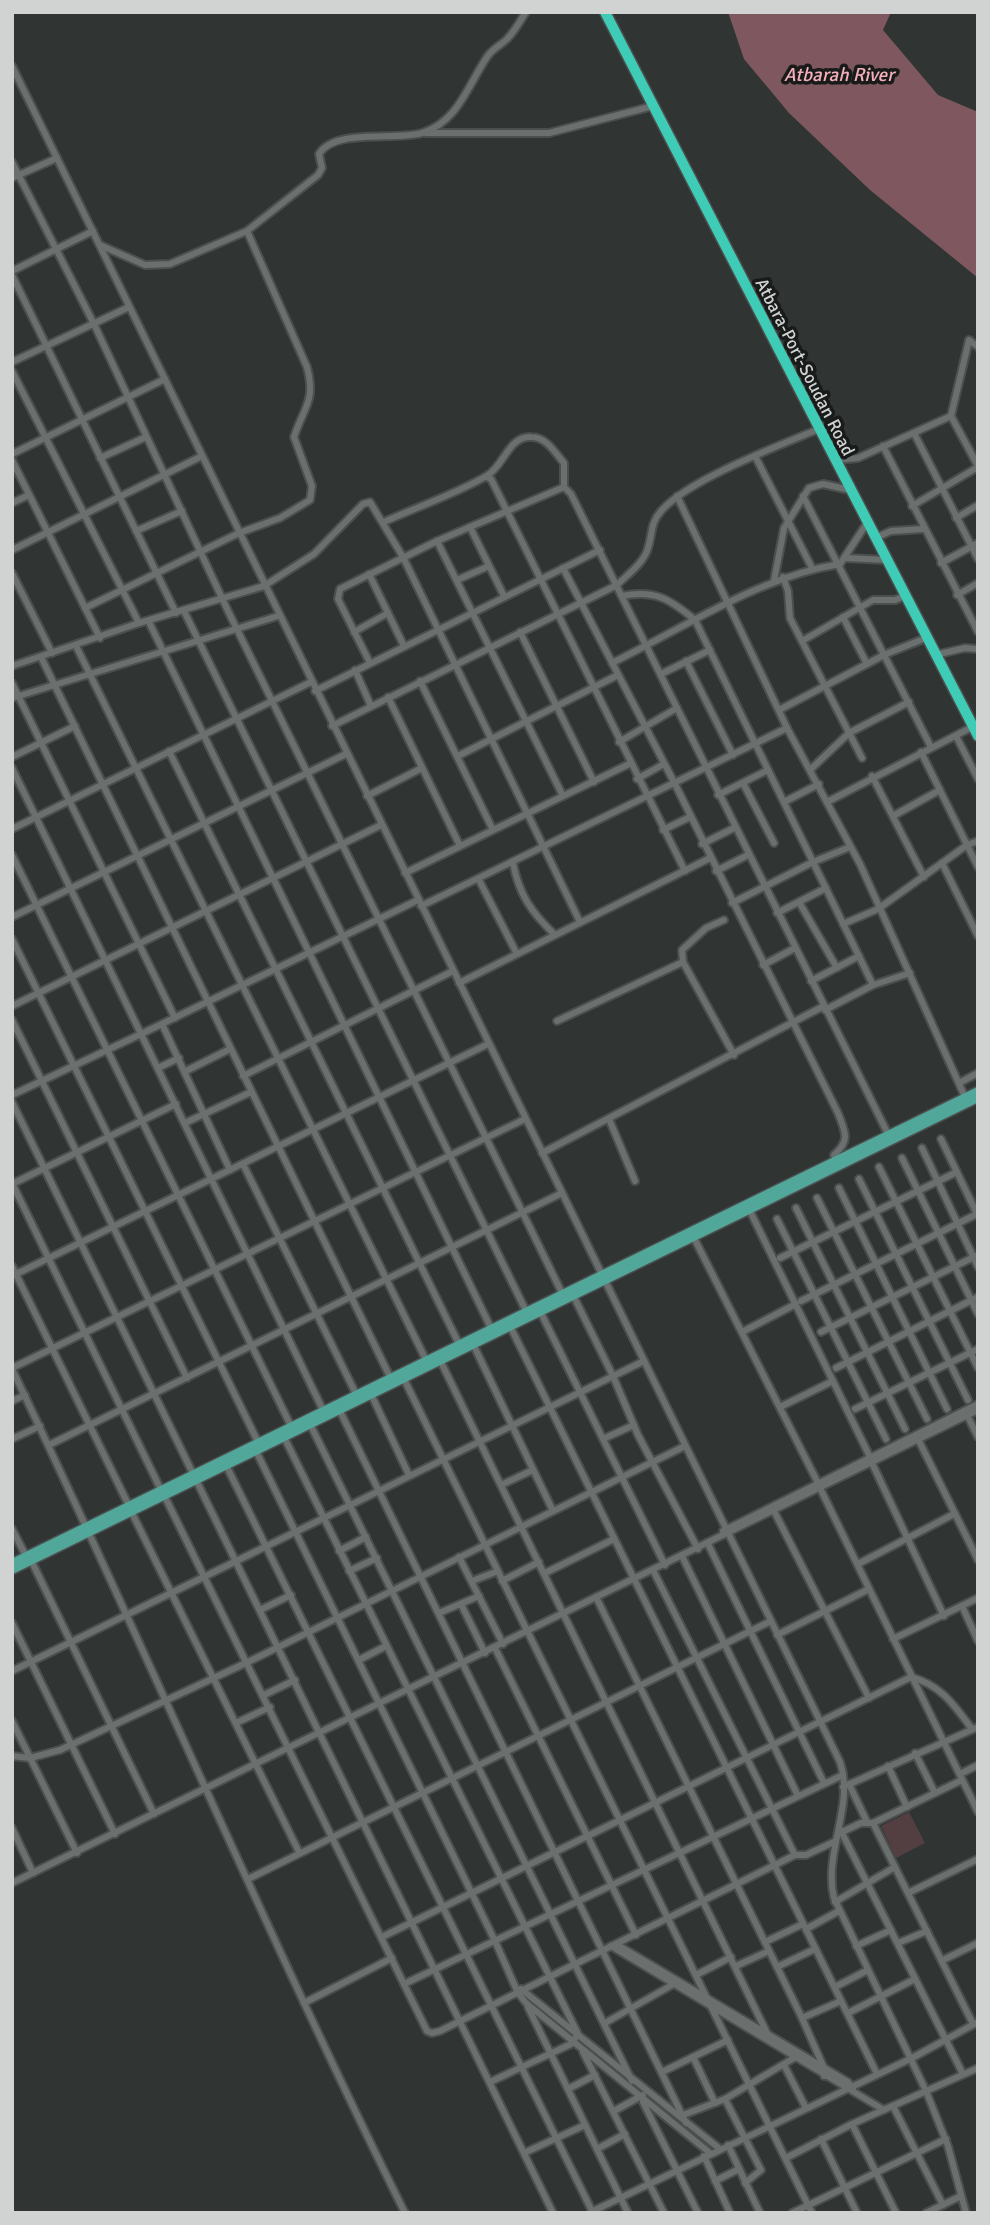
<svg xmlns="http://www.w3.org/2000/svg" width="990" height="2225" viewBox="0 0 990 2225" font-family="Signika,sans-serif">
  <rect width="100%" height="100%" fill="#303433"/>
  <path fill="#533e41" d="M909 1812 925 1843 896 1858 881 1826Z"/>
  <path fill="#7e585e" d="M728 12H891L883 30 938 95 978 112V278L870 190 789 113 744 59Z"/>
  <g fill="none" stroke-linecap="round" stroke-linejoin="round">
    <g stroke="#4c4f4f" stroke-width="10">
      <g id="minor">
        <path d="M12 66 840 1762C855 1805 823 1853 834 1898L926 2091 948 2146 966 2213"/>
        <path d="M426 133H549L653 106"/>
        <path d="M12 162 94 324 229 613 562 1293"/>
        <path d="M12 178 57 158"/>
        <path d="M100 245 145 265 170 264 247 231 318 175 322 168 319 154C335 128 394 141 422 133 458 122 468 85 487 57 492 49 501 45 507 39 515 31 520 21 526 12"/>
        <path d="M12 271 93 231"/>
        <path d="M12 275 176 613"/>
        <path d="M12 362 129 307"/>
        <path d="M12 371 139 623"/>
        <path d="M951 416 969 340 978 347"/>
        <path d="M914 433 978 559"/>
        <path d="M883 446 978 632"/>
        <path d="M12 454 165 379"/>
        <path d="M755 456 812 568"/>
        <path d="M100 458 146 437"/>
        <path d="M12 460 100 638"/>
        <path d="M835 460 858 458 951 416 978 466"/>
        <path d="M486 477 491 479 685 871"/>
        <path d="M564 487 571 494 888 1134"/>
        <path d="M677 496 787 728 860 864 965 1097"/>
        <path d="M803 496 931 747"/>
        <path d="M12 503 29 495"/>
        <path d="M912 506 978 467"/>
        <path d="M956 518 978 505"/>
        <path d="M384 522C416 507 459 493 488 475 504 465 509 436 531 437 547 437 555 453 564 463V487"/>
        <path d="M470 527 504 596"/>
        <path d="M136 531 182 511"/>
        <path d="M875 538 891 531 924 529"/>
        <path d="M437 541 563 796"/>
        <path d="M12 550 202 456"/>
        <path d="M846 558 886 560"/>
        <path d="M941 563 978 543"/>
        <path d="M563 568 675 784 838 1113C845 1132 851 1140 834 1155L836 1162"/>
        <path d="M12 573 52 653"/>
        <path d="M369 574 404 646"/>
        <path d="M783 577 788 591 790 618 862 758"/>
        <path d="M457 580 489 566"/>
        <path d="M774 581 784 528 809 488 823 484 850 490"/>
        <path d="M957 595 978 583"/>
        <path d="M622 596C655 589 671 600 695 620L873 985"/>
        <path d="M85 608 239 533 280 518 310 500 312 486 294 437C304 406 316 402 307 367L247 231"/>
        <path d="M184 611 526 1311"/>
        <path d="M843 617 867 664"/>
        <path d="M149 622 491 1328"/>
        <path d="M354 632 388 613"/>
        <path d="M520 632 594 782"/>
        <path d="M802 641 873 600H895L905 596"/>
        <path d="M76 646 426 1360"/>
        <path d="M935 655 965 648 978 649"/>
        <path d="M41 657 392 1381"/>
        <path d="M686 661 733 755"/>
        <path d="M370 663 338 599 340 589 437 541 564 487"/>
        <path d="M612 663C686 627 758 577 840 564L867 523"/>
        <path d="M12 666 139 623 264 586 314 554 363 504 370 502 403 557 580 922"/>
        <path d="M355 670 371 706"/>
        <path d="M661 674 710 650"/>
        <path d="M420 681 493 830"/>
        <path d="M12 683 175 1018"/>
        <path d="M315 691 600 550"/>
        <path d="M388 697 460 846"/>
        <path d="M12 698 278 616"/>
        <path d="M779 710 886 654 926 638"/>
        <path d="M332 726 617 585C627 575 644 563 648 548 653 532 650 523 662 510 690 479 778 446 819 429"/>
        <path d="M956 736 978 779"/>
        <path d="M619 742 677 708"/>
        <path d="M169 751 459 1344"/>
        <path d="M921 752 978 867"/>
        <path d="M458 756 618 675"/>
        <path d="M12 757 75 726"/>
        <path d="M12 768 141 1034 418 900"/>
        <path d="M811 769 849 733 909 702"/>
        <path d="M872 776 924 877"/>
        <path d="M637 779 664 764"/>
        <path d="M743 783 774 843"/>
        <path d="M718 795 768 770"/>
        <path d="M367 796 422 768"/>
        <path d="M784 802 819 784"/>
        <path d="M827 802 978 724"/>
        <path d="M893 816 940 790"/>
        <path d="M12 829 311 682"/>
        <path d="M663 830 690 817"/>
        <path d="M702 844 734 828"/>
        <path d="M12 855 291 1426"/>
        <path d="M513 863C519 895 532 913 555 935"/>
        <path d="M942 863 978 936"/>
        <path d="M716 871 748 855"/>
        <path d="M405 873 629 764"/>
        <path d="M479 880 517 954"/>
        <path d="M799 902 837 968"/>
        <path d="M732 903 813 862 850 847"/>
        <path d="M421 906 787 728"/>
        <path d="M777 913 826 888"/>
        <path d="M12 917 346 754"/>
        <path d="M724 920 706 928 682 950 683 962 734 1055"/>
        <path d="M843 924 878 909 967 845 978 841"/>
        <path d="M12 939 258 1442"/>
        <path d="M763 965 795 948"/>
        <path d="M811 981 859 956"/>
        <path d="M459 983 710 858"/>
        <path d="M12 1006 381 825"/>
        <path d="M825 1010 873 985 910 973"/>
        <path d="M12 1020 187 1378"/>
        <path d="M557 1021 683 962"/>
        <path d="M162 1024 230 1170"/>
        <path d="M158 1068 179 1058"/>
        <path d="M186 1071 230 1049"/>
        <path d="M243 1076 453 971"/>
        <path d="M959 1083 978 1073"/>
        <path d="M12 1095 141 1034 323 1410"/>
        <path d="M12 1102 553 2213"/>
        <path d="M609 1119 635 1181"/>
        <path d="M185 1123 251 1092"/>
        <path d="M941 1139 978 1216"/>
        <path d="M922 1148 978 1267"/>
        <path d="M542 1153 824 1006"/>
        <path d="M902 1158 978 1314"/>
        <path d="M243 1164 356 1394"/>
        <path d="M879 1167 978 1368"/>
        <path d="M859 1179 968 1400"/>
        <path d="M12 1183 161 1490"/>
        <path d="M12 1184 176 1104"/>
        <path d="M839 1188 947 1409"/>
        <path d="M817 1198 927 1419"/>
        <path d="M796 1208 905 1429"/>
        <path d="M749 1209 870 1457"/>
        <path d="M777 1219 886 1439"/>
        <path d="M693 1236 818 1483"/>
        <path d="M780 1258 957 1172"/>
        <path d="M12 1266 129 1506"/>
        <path d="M12 1276 488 1044"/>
        <path d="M573 1295 613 1376 638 1435 698 1549"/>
        <path d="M801 1301 977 1214"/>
        <path d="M540 1311 665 1565"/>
        <path d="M510 1326 877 2074"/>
        <path d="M742 1332 796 1304"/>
        <path d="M821 1332 978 1255"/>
        <path d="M473 1344 553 1511"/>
        <path d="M440 1360 767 2033"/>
        <path d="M12 1368 525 1119"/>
        <path d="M836 1368 978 1297"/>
        <path d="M12 1369C146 1649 267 1935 405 2213"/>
        <path d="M403 1377 812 2213"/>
        <path d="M371 1394 409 1475"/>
        <path d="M12 1401 25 1395"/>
        <path d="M780 1407 833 1381"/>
        <path d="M339 1409 686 2123"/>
        <path d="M855 1409 978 1349"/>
        <path d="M967 1415 978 1437"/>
        <path d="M310 1424 632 2081"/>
        <path d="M284 1437 578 2034 571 2044 490 2082"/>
        <path d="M605 1438 634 1425"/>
        <path d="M12 1439 40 1426"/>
        <path d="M918 1439 978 1560"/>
        <path d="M49 1445 562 1193"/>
        <path d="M256 1451 495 1941 518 1993 526 2003 710 2153"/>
        <path d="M872 1463 944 1616"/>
        <path d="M226 1465 593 2213"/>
        <path d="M501 1485 533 1470"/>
        <path d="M820 1488 978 1812"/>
        <path d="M164 1495 427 2031 432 2033 440 2031 795 1855H806L836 1841"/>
        <path d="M131 1511 299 1852"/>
        <path d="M774 1511 869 1698"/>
        <path d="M12 1529 26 1556"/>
        <path d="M723 1531 978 1404"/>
        <path d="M708 1544 824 1783"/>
        <path d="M339 1551 366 1537"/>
        <path d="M682 1556 798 1796"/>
        <path d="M459 1557 503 1644"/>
        <path d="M31 1560 154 1814"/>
        <path d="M858 1564 954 1514"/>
        <path d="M653 1570 795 1855"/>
        <path d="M349 1571 377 1558"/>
        <path d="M545 1573 612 1540"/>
        <path d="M472 1581 498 1571"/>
        <path d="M502 1581 539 1562"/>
        <path d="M596 1597 802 2018 824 2068V2076"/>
        <path d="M461 1604 485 1653"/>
        <path d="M962 1606 978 1641"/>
        <path d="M260 1610 291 1595"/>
        <path d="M439 1613 479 1596"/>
        <path d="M12 1623 115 1834"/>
        <path d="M777 1635 869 1589"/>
        <path d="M893 1639 978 1598"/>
        <path d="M495 1648 636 1935"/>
        <path d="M359 1660 386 1646"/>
        <path d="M12 1671 644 1361"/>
        <path d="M264 1695 295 1680"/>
        <path d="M12 1721 77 1853"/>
        <path d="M236 1723 270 1707"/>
        <path d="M915 1753 935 1793"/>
        <path d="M12 1756 30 1758 60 1750 248 1662 685 1446"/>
        <path d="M888 1766 907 1807"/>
        <path d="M960 1774 978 1765"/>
        <path d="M849 1784 867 1822"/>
        <path d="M843 1787 978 1727"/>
        <path d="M873 1823 973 2024"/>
        <path d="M839 1827 963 2074"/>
        <path d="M12 1828 33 1873"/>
        <path d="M842 1832 861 1823H873L962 1780"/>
        <path d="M248 1879 771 1621"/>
        <path d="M12 1883 978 1410"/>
        <path d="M908 1893 978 1859"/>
        <path d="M835 1902 895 1867"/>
        <path d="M806 1929 839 1911"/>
        <path d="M382 1937 911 1677C941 1685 954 1705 972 1729"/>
        <path d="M765 1942 803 1924"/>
        <path d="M898 1943 927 1931"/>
        <path d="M616 1944 848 2082 853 2089"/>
        <path d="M611 1946 884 2110"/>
        <path d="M856 1946 891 1930"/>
        <path d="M943 1960 978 1943"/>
        <path d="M736 1966 769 1951"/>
        <path d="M777 1967 815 1949"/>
        <path d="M696 1975 731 1957"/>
        <path d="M404 1984 843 1775"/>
        <path d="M835 1987 868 1970"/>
        <path d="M521 1989 720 2149"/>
        <path d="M304 2003 392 1958"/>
        <path d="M528 2007 628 2213"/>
        <path d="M848 2013 915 1979"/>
        <path d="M802 2018 841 2001"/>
        <path d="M605 2023 672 1985"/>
        <path d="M583 2052 664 2213"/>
        <path d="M693 2057 715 2103"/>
        <path d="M784 2065 806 2108"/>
        <path d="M662 2072 728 2040"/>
        <path d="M568 2089 595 2075"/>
        <path d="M725 2099 761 2170 745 2183"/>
        <path d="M643 2102 698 2213"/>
        <path d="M893 2106 943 2205"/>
        <path d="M614 2111 643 2095"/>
        <path d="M683 2115 725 2099 794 2058"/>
        <path d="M852 2124 896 2213"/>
        <path d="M821 2139 857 2213"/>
        <path d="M728 2145 760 2213"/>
        <path d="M597 2149 625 2134"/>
        <path d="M524 2153 585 2125"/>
        <path d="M704 2156 730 2213"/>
        <path d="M786 2158 852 2124 978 2068"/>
        <path d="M715 2181 739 2169"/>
        <path d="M591 2212 912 2058 978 2022"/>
        <path d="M792 2213 946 2139"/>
        <path d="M926 2213 961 2196"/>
      </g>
    </g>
    <g stroke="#4c4f4f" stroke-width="11">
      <g id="major">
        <path d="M12 1563 978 1091"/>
        <path d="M12 1570 978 1098"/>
      </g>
    </g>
    <g stroke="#4c4f4f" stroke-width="13">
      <path id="highway" d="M605 12 978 736"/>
    </g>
    <use href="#minor" stroke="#6b6f6e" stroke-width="6"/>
    <use href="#major" stroke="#51a799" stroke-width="8"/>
    <use href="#highway" stroke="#3fccb6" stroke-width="10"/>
  </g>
  <g text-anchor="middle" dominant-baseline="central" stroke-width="7" stroke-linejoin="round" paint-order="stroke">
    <g font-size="18" fill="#d1d3d3" stroke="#191b1b">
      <text transform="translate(805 367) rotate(63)">Atbara-Port-Soudan Road</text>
    </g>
    <g font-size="19" font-style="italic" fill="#f3afba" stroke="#191b1b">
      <text x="839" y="75">Atbarah River</text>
    </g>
  </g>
  <rect width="990" height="2225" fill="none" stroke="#d1d3d3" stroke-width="28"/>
</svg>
